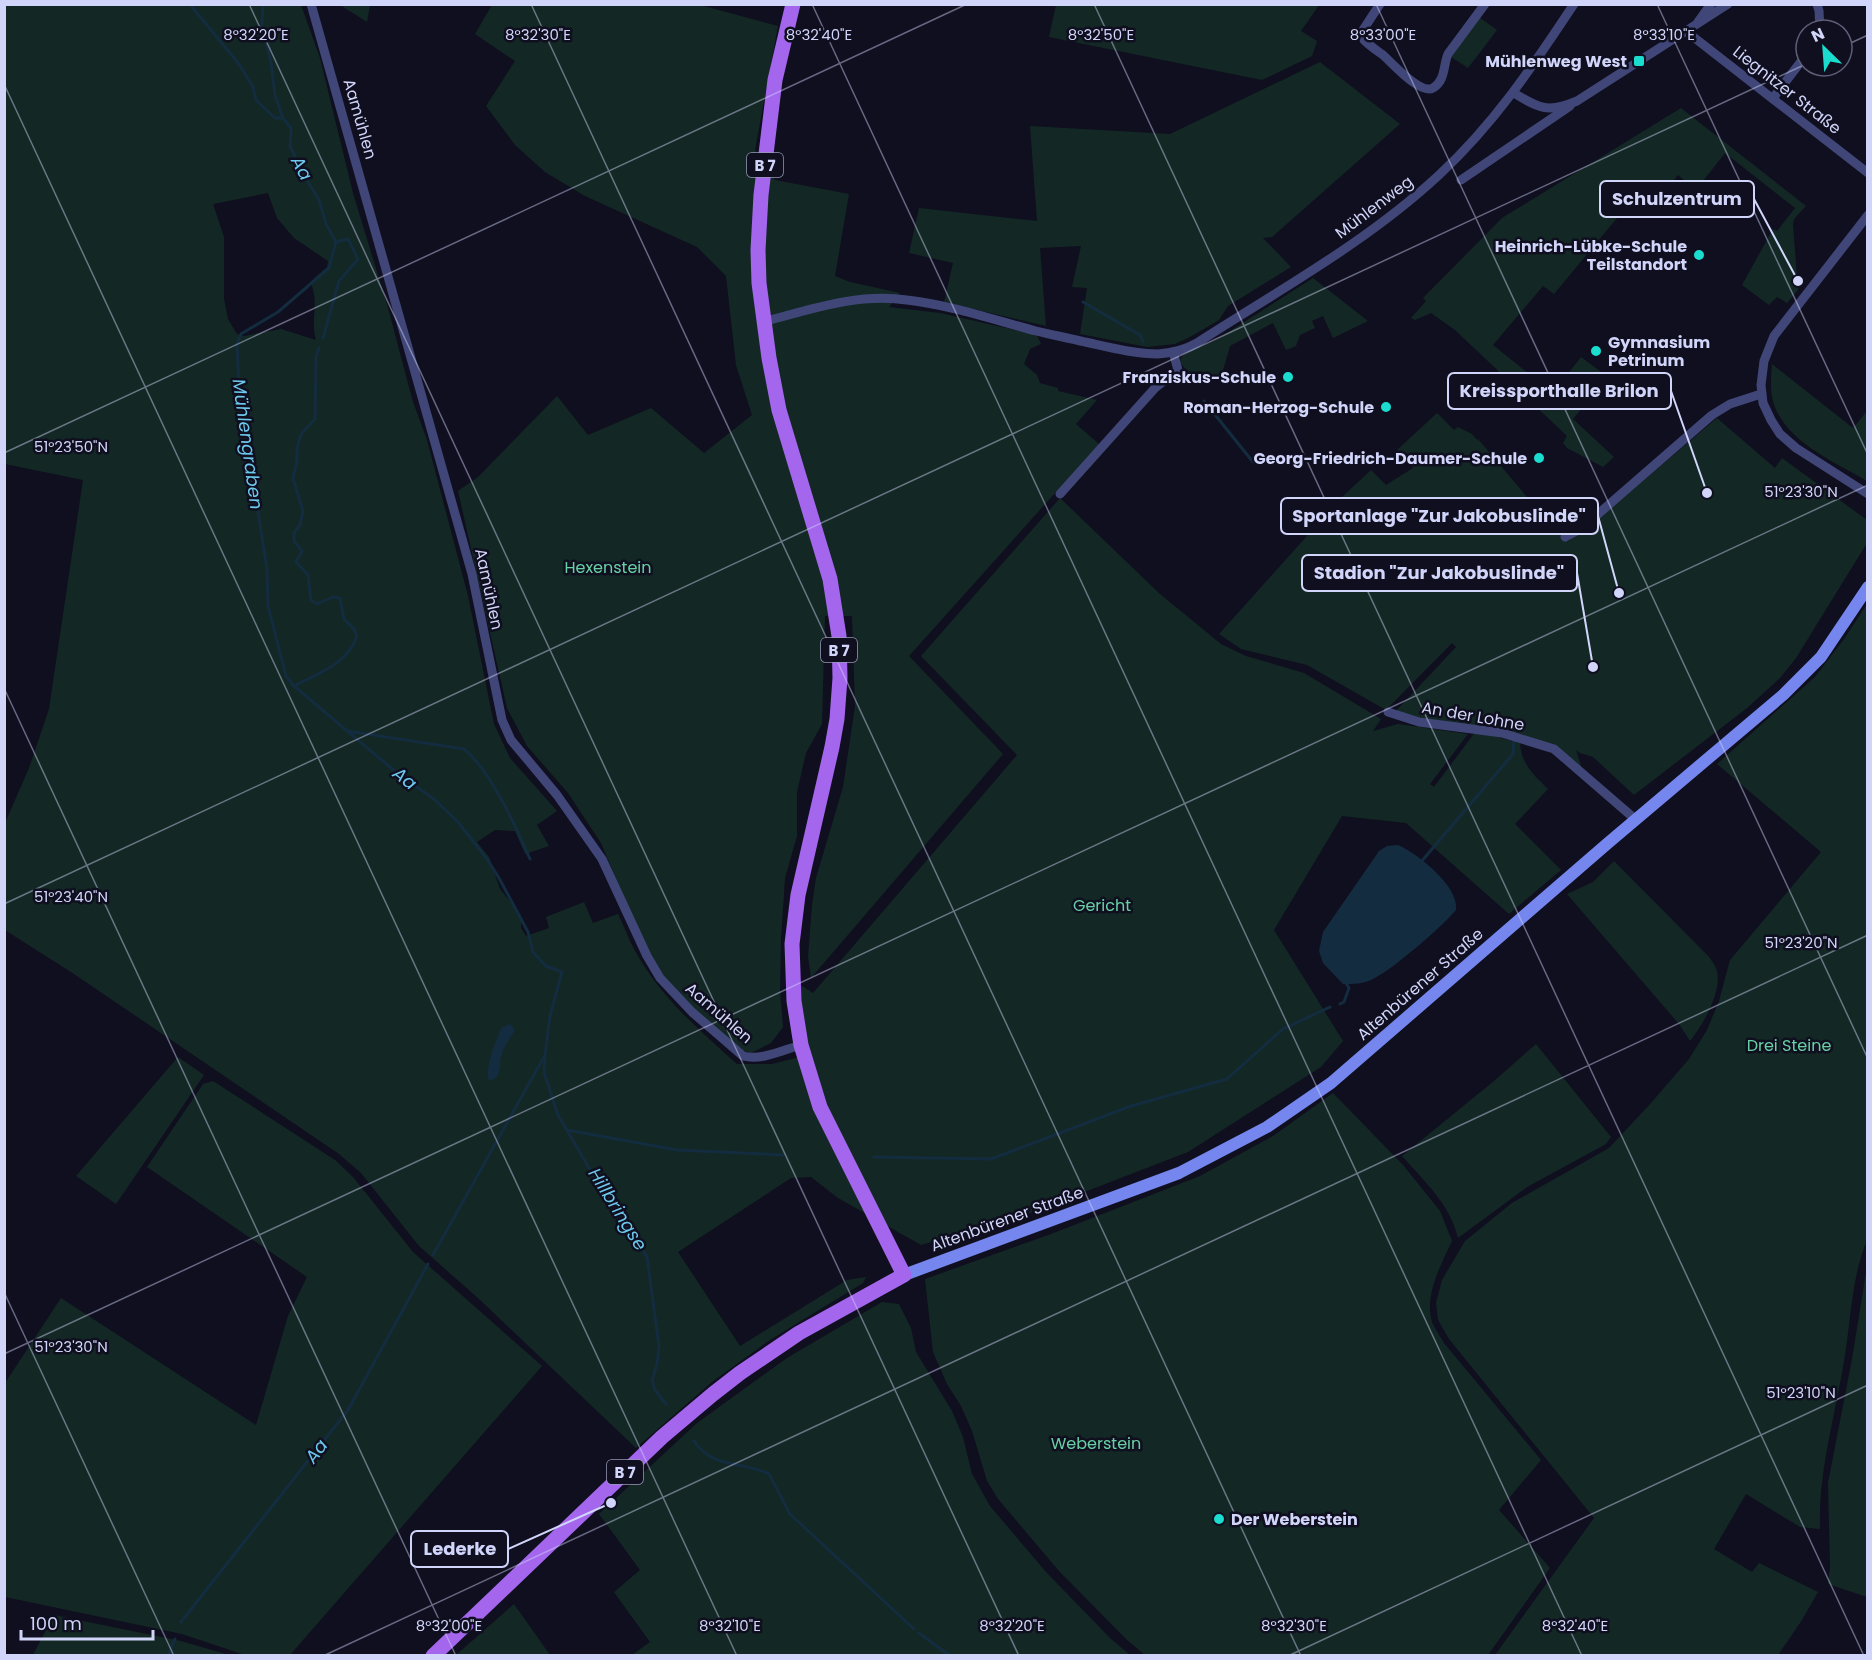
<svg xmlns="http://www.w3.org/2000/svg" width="1872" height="1660" viewBox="0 0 1872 1660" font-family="Poppins,sans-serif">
  <rect width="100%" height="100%" fill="#0f0f1f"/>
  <g fill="#132824" fill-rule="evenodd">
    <path d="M4 5H301L320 58 353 193 388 308 413 402 427 440 468 596 494 724 510 758 557 811 537 825 549 846 525 854 515 831 495 830 477 842 489 857 500 889 521 915V928L526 936 549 928 546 917 584 902 593 923 618 914C625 928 630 943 638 956 663 999 700 1031 737 1064H772L804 1056 799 984 813 993 1017 755 921 656 1060 498 1160 594 1221 644 1246 656 1304 673 1381 719 1373 731 1398 724 1468 734 1430 784 1434 787 1476 731 1520 743C1521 764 1534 775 1548 789L1515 824 1561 870 1509 914 1406 823 1342 816 1274 930 1343 1041 1321 1067 1188 1152 1030 1213 921 1245 838 1198 811 1177 791 1178 678 1252 740 1346 847 1280 866 1277 863 1283 770 1340 712 1382 636 1448 478 1298 419 1246 361 1173 339 1154 74 974 5 930V823L29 768 49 709 83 480 5 464ZM268 193 277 218 294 238 328 261 327 267 310 282C320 299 310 321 316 340L281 329 244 336 237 334 228 319 224 299V237L213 204Z"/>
    <path d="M340 5H370L367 22Z"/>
    <path d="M492 5H700L778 26 755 150 775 180 849 194 835 276 850 282 900 293 889 307 940 313 1037 335 1041 344 1030 349 1024 364 1037 375 1040 383 1058 388V391L1097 400 1076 424 1099 444 909 656 1003 754 811 978 808 957 812 905 816 878 843 787 855 706 852 616H825L822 724 806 753 797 792V836L785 878 781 939 780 990 783 1027 771 1043 751 1053 741 1050 702 1019 666 982 646 950 601 843 568 793 527 746 507 708 458 491 478 477 557 396 588 435 651 408 704 453 752 415 736 365 726 276 697 247 585 196 545 172 515 145 486 106 515 61 475 34Z"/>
    <path d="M1056 5H1319L1301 31 1317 41 1312 56 1262 80 1049 37Z"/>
    <path d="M1479 17 1497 30 1468 68 1451 57Z"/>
    <path d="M1320 62 1400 124 1272 237 1263 238 1291 267 1228 306 1219 320 1190 337 1175 344 1147 347 1080 334 1087 288 1072 287 1081 246 1040 248 1046 326 944 302 953 263 909 253 919 208 1037 221 1030 126 1170 134Z"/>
    <path d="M1681 108 1806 206 1794 219 1793 225 1798 290 1787 303 1777 297 1769 305 1742 285 1773 229 1777 231 1795 208 1725 153 1696 190 1678 175 1642 218 1627 206 1554 294 1543 286 1493 345 1553 393 1581 357 1608 377 1573 419 1614 457 1603 467 1567 448 1563 443 1567 436 1455 330 1431 313 1415 320 1411 318 1426 301 1423 298 1502 218Z"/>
    <path d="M1313 278 1368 321 1333 338 1323 316 1312 321 1315 328 1300 335 1296 346 1286 350 1273 323 1230 346 1222 374 1225 381C1213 377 1201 369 1189 374L1180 362 1181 358 1185 354 1216 340Z"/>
    <path d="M1772 364 1853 428 1867 411V481C1833 461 1781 440 1772 397 1770 386 1771 375 1772 364Z"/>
    <path d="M1437 413 1454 430 1458 427 1472 434 1477 440 1478 439 1538 510 1542 508 1562 532 1567 541 1583 532 1717 418 1775 468 1782 458 1867 520V543L1796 658 1780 678 1747 708 1634 795 1593 757 1580 753 1576 750 1582 769 1557 748 1488 725H1451L1395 712 1456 647 1452 643 1386 710 1307 665 1241 649 1219 634 1341 498 1371 470 1386 485 1413 468 1397 450Z"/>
    <path d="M1867 604V1240C1851 1279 1851 1321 1844 1361 1835 1417 1818 1472 1820 1529L1800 1527 1746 1494 1714 1549 1752 1572 1759 1563 1818 1592 1802 1620 1778 1655H1495L1594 1518 1449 1339 1438 1320 1436 1303 1442 1280 1465 1241 1512 1203 1609 1148 1651 1103 1689 1059 1707 1030 1719 1001 1730 960 1821 852 1717 764 1815 677 1844 639Z"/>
    <path d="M1614 861 1710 958C1712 962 1716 966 1717 971 1722 992 1703 1025 1690 1041L1679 1024 1567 894 1593 882Z"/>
    <path d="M1536 1044 1611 1137 1606 1144 1527 1187 1458 1238C1450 1204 1424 1181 1402 1156L1494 1081Z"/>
    <path d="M178 1057 204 1075 116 1204 76 1176Z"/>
    <path d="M213 1081 335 1160 353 1177 413 1252 542 1366 290 1655H245L182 1634 5 1597V1383L61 1298 256 1425 288 1316 307 1277 147 1167 203 1084Z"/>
    <path d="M1333 1093 1403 1165 1440 1211 1452 1241C1441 1265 1424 1295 1432 1322 1435 1329 1440 1336 1444 1343L1541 1460 1499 1510 1550 1568 1488 1655H1145L1127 1640 1059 1571 998 1499 987 1481 972 1431 961 1406 947 1384 933 1352 925 1279 1051 1234 1200 1176 1273 1136Z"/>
    <path d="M1867 1266V1597L1828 1584 1830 1567 1828 1483 1852 1359Z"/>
    <path d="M882 1302 899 1304 911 1328 916 1352 952 1411 963 1437 972 1474 990 1506 1046 1572 1110 1638 1130 1655H632L650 1642 614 1592 640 1570 599 1514 697 1423 787 1358Z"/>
    <path d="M514 1604 550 1655H456Z"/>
    <path d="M54 1615 181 1641 229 1655H33Z"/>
  </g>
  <g fill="#132c3f">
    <path d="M1398 845C1417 853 1460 887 1456 910 1443 926 1390 972 1371 980 1363 984 1353 984 1343 984L1323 963 1319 951 1323 932 1379 851 1387 846Z"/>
    <path d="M510 1024 515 1030C510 1038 503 1048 501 1057 499 1067 502 1078 489 1081 484 1070 496 1039 502 1027Z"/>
  </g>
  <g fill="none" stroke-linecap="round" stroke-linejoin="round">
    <g stroke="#132c3f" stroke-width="3">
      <path d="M193 4 192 7 239 64 253 87 256 100 275 118H283L291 128 290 146 305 177 319 200 326 224 336 242 348 239 358 259 339 281 323 338"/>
      <path d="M263 4 262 25 271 63 275 95 283 118"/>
      <path d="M1083 302 1140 335 1143 342"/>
      <path d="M319 348 316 357 315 419 301 434 297 449V461L293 478 303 511 300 525 294 533V541L302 551 296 562 308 575 311 600 317 604 333 597 340 598 344 619 354 629 357 636C348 664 317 674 294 686L397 773 434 799 458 822 487 859 499 878 528 932 533 952 546 966 562 972 550 1016 545 1055 433 1255"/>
      <path d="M1204 401 1253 462"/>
      <path d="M294 686 286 676 268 606 267 569 257 505 247 463 240 407 237 344 241 334 278 312 329 268 336 242"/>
      <path d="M347 731 464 749C491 771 516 827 530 859"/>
      <path d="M1421 862 1513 754 1514 739"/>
      <path d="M1340 1004 1344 1002 1349 988 1346 983"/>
      <path d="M545 1057 544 1072 558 1115 592 1173 647 1257 659 1346 657 1364 652 1381 655 1390 666 1404"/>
      <path d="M567 1130 677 1150 783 1155"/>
      <path d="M874 1157 991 1159 1131 1106 1227 1079 1283 1029 1330 1007"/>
      <path d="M694 1441C712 1469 744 1461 769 1474L790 1514 914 1629"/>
      <path d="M181 1622 348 1410 428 1264"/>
      <path d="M919 1633 950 1656"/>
      <path d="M168 1656 175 1639"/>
    </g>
    <g stroke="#404778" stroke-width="9">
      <path d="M311 4 472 574 502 720 511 740 557 795 602 859 647 956 660 978 692 1012 743 1056C761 1061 783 1050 801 1045"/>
      <path d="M1380 4 1363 30 1364 40C1370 46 1376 50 1383 55 1392 63 1420 95 1433 88 1446 80 1443 65 1448 54L1485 4"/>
      <path d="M1817 4 1819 11 1820 30"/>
      <path d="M1698 22 1711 4"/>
      <path d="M1687 32 1868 173"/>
      <path d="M1514 93C1539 109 1549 113 1577 101L1728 4"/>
      <path d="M1773 98 1806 55"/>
      <path d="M1461 180 1570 106"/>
      <path d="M1868 215 1774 336 1764 361 1761 385 1763 403 1771 420 1780 434 1796 448 1868 494"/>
      <path d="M763 322C812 309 857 293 907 300 951 305 994 320 1036 331 1052 335 1069 338 1085 342 1108 347 1134 354 1158 354 1172 353 1185 350 1197 343 1279 290 1367 242 1439 175 1494 124 1533 66 1574 4"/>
      <path d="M1060 494 1155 388 1178 370 1173 352"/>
      <path d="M1565 537 1582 528 1712 415 1730 404 1761 394"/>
      <path d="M1388 712 1419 722 1502 733 1554 749 1635 819"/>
    </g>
    <path stroke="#7587ee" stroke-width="12" d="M904 1275 1179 1173 1267 1127 1331 1083 1608 843 1783 695 1821 657 1868 587"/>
    <path stroke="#a366ed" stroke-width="15" d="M433 1656 662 1437 713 1394 740 1373 799 1333 904 1275 820 1107 801 1045 794 1001 792 944 798 895 832 747 837 719 840 678 839 636 830 579 779 410 769 358 759 283 758 250 761 195 775 80 793 4"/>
  </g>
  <path fill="none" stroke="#d2d5fa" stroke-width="1.5" stroke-opacity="0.45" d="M249 4 1019 1656M531 4 1301 1656M812 4 1582 1656M1094 4 1864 1656M1376 4 1868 1059M1657 4 1868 455M1842 47 1868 35M4 84 737 1656M4 453 967 4M4 688 456 1656M4 904 1806 64M4 1292 174 1656M4 1354 1868 485M323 1656 1868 935M1288 1656 1868 1385"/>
  <g fill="#1bddcf" stroke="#0f0f1f" stroke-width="2">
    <rect x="1633" y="55" width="12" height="12" rx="3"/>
    <circle cx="1699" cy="255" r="6"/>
    <circle cx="1596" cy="351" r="6"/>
    <circle cx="1288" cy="377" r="6"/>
    <circle cx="1386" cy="407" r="6"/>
    <circle cx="1539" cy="458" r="6"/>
    <circle cx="1219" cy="1519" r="6"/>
  </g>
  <g text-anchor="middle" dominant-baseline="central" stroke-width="5" stroke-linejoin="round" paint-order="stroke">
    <g fill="#0f0f1f" stroke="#989ab8" stroke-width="1.5">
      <rect x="747" y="153" width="36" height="24" rx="4.5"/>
      <rect x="821" y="638" width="36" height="24" rx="4.5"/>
      <rect x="607" y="1460" width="36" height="24" rx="4.5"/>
    </g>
    <g font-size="15" font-weight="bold" fill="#d2d5fa">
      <text x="765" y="165">B 7</text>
      <text x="839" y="650">B 7</text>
      <text x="625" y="1472">B 7</text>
    </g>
    <g font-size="16" font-weight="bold" fill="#d2d5fa" stroke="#0f0f1f" text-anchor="end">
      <text x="1627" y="61">Mühlenweg West</text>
      <text x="1687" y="246">Heinrich-Lübke-Schule<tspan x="1687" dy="18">Teilstandort</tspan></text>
      <text x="1608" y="342" text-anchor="start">Gymnasium<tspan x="1608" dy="18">Petrinum</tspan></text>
      <text x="1276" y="377">Franziskus-Schule</text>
      <text x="1374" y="407">Roman-Herzog-Schule</text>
      <text x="1527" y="458">Georg-Friedrich-Daumer-Schule</text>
      <text x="1231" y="1519" text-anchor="start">Der Weberstein</text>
    </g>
    <g font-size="16" fill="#d2d5fa" stroke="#0f0f1f">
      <text transform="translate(1787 90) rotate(38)">Liegnitzer Straße</text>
      <text transform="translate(360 119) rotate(74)">Aamühlen</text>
      <text transform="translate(1374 207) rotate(-37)">Mühlenweg</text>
      <text transform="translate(489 589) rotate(78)">Aamühlen</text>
      <text transform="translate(1473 716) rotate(10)">An der Lohne</text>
      <text transform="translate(1420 984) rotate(-41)">Altenbürener Straße</text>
      <text transform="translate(719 1013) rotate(41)">Aamühlen</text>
      <text transform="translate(1007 1219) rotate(-20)">Altenbürener Straße</text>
    </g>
    <g font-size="16" fill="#68d1a4" stroke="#0f0f1f">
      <text x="608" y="567">Hexenstein</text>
      <text x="1102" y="905">Gericht</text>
      <text x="1789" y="1045">Drei Steine</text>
      <text x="1096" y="1443">Weberstein</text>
    </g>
    <g font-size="18" font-style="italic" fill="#6dc8ed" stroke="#0f0f1f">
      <text transform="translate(302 168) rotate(62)">Aa</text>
      <text transform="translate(248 444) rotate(82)">Mühlengraben</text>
      <text transform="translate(405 778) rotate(39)">Aa</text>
      <text transform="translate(618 1209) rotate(58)">Hillbringse</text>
      <text transform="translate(316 1451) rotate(-52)">Aa</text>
    </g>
  </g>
  <g font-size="15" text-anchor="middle" fill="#d2d5fa" stroke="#0f0f1f" stroke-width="5" stroke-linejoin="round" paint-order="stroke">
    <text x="1383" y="40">8°33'00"E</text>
    <text x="1664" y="40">8°33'10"E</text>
    <text x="256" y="40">8°32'20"E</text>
    <text x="538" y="40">8°32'30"E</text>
    <text x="819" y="40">8°32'40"E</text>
    <text x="1101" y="40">8°32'50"E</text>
    <text x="71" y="452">51°23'50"N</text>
    <text x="1801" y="497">51°23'30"N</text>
    <text x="71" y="902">51°23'40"N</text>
    <text x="1801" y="948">51°23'20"N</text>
    <text x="71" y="1352">51°23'30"N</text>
    <text x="1801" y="1398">51°23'10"N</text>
    <text x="449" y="1631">8°32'00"E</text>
    <text x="730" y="1631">8°32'10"E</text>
    <text x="1012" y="1631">8°32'20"E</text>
    <text x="1294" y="1631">8°32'30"E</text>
    <text x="1575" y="1631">8°32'40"E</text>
  </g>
  <path fill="none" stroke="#d2d5fa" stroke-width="2" d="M1798 281L1754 199M1707 493L1671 391M1619 593L1598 516M1593 667L1577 573M611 1503L508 1549"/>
  <g fill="#d2d5fa" stroke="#0f0f1f" stroke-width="2">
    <circle cx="1798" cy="281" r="6"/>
    <circle cx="1707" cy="493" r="6"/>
    <circle cx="1619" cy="593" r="6"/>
    <circle cx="1593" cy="667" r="6"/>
    <circle cx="611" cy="1503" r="6"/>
  </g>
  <g fill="#0f0f1f" stroke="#d2d5fa" stroke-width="2">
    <rect x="1600" y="181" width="154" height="36" rx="6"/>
    <rect x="1448" y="373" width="223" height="36" rx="6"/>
    <rect x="1281" y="498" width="317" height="36" rx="6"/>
    <rect x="1302" y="555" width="275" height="36" rx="6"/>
    <rect x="411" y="1531" width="97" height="36" rx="6"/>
  </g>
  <g font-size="18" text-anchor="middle" font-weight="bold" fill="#d2d5fa">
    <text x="1677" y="205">Schulzentrum</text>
    <text x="1559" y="397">Kreissporthalle Brilon</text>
    <text x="1439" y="522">Sportanlage "Zur Jakobuslinde"</text>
    <text x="1439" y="579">Stadion "Zur Jakobuslinde"</text>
    <text x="460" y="1555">Lederke</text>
  </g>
  <rect width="1872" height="1660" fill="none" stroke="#d2d5fa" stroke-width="12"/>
  <g transform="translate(1824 48) rotate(335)"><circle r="28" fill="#0f0f1f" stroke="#5d5e77" stroke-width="1.5"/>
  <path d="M0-4.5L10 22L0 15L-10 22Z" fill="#1bddcf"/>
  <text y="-9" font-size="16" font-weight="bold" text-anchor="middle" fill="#d2d5fa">N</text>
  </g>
  <path d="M21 1630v9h132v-9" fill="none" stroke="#d2d5fa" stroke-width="3"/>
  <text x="30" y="1630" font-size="18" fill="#d2d5fa" stroke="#0f0f1f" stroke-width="4.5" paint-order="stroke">100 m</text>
</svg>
